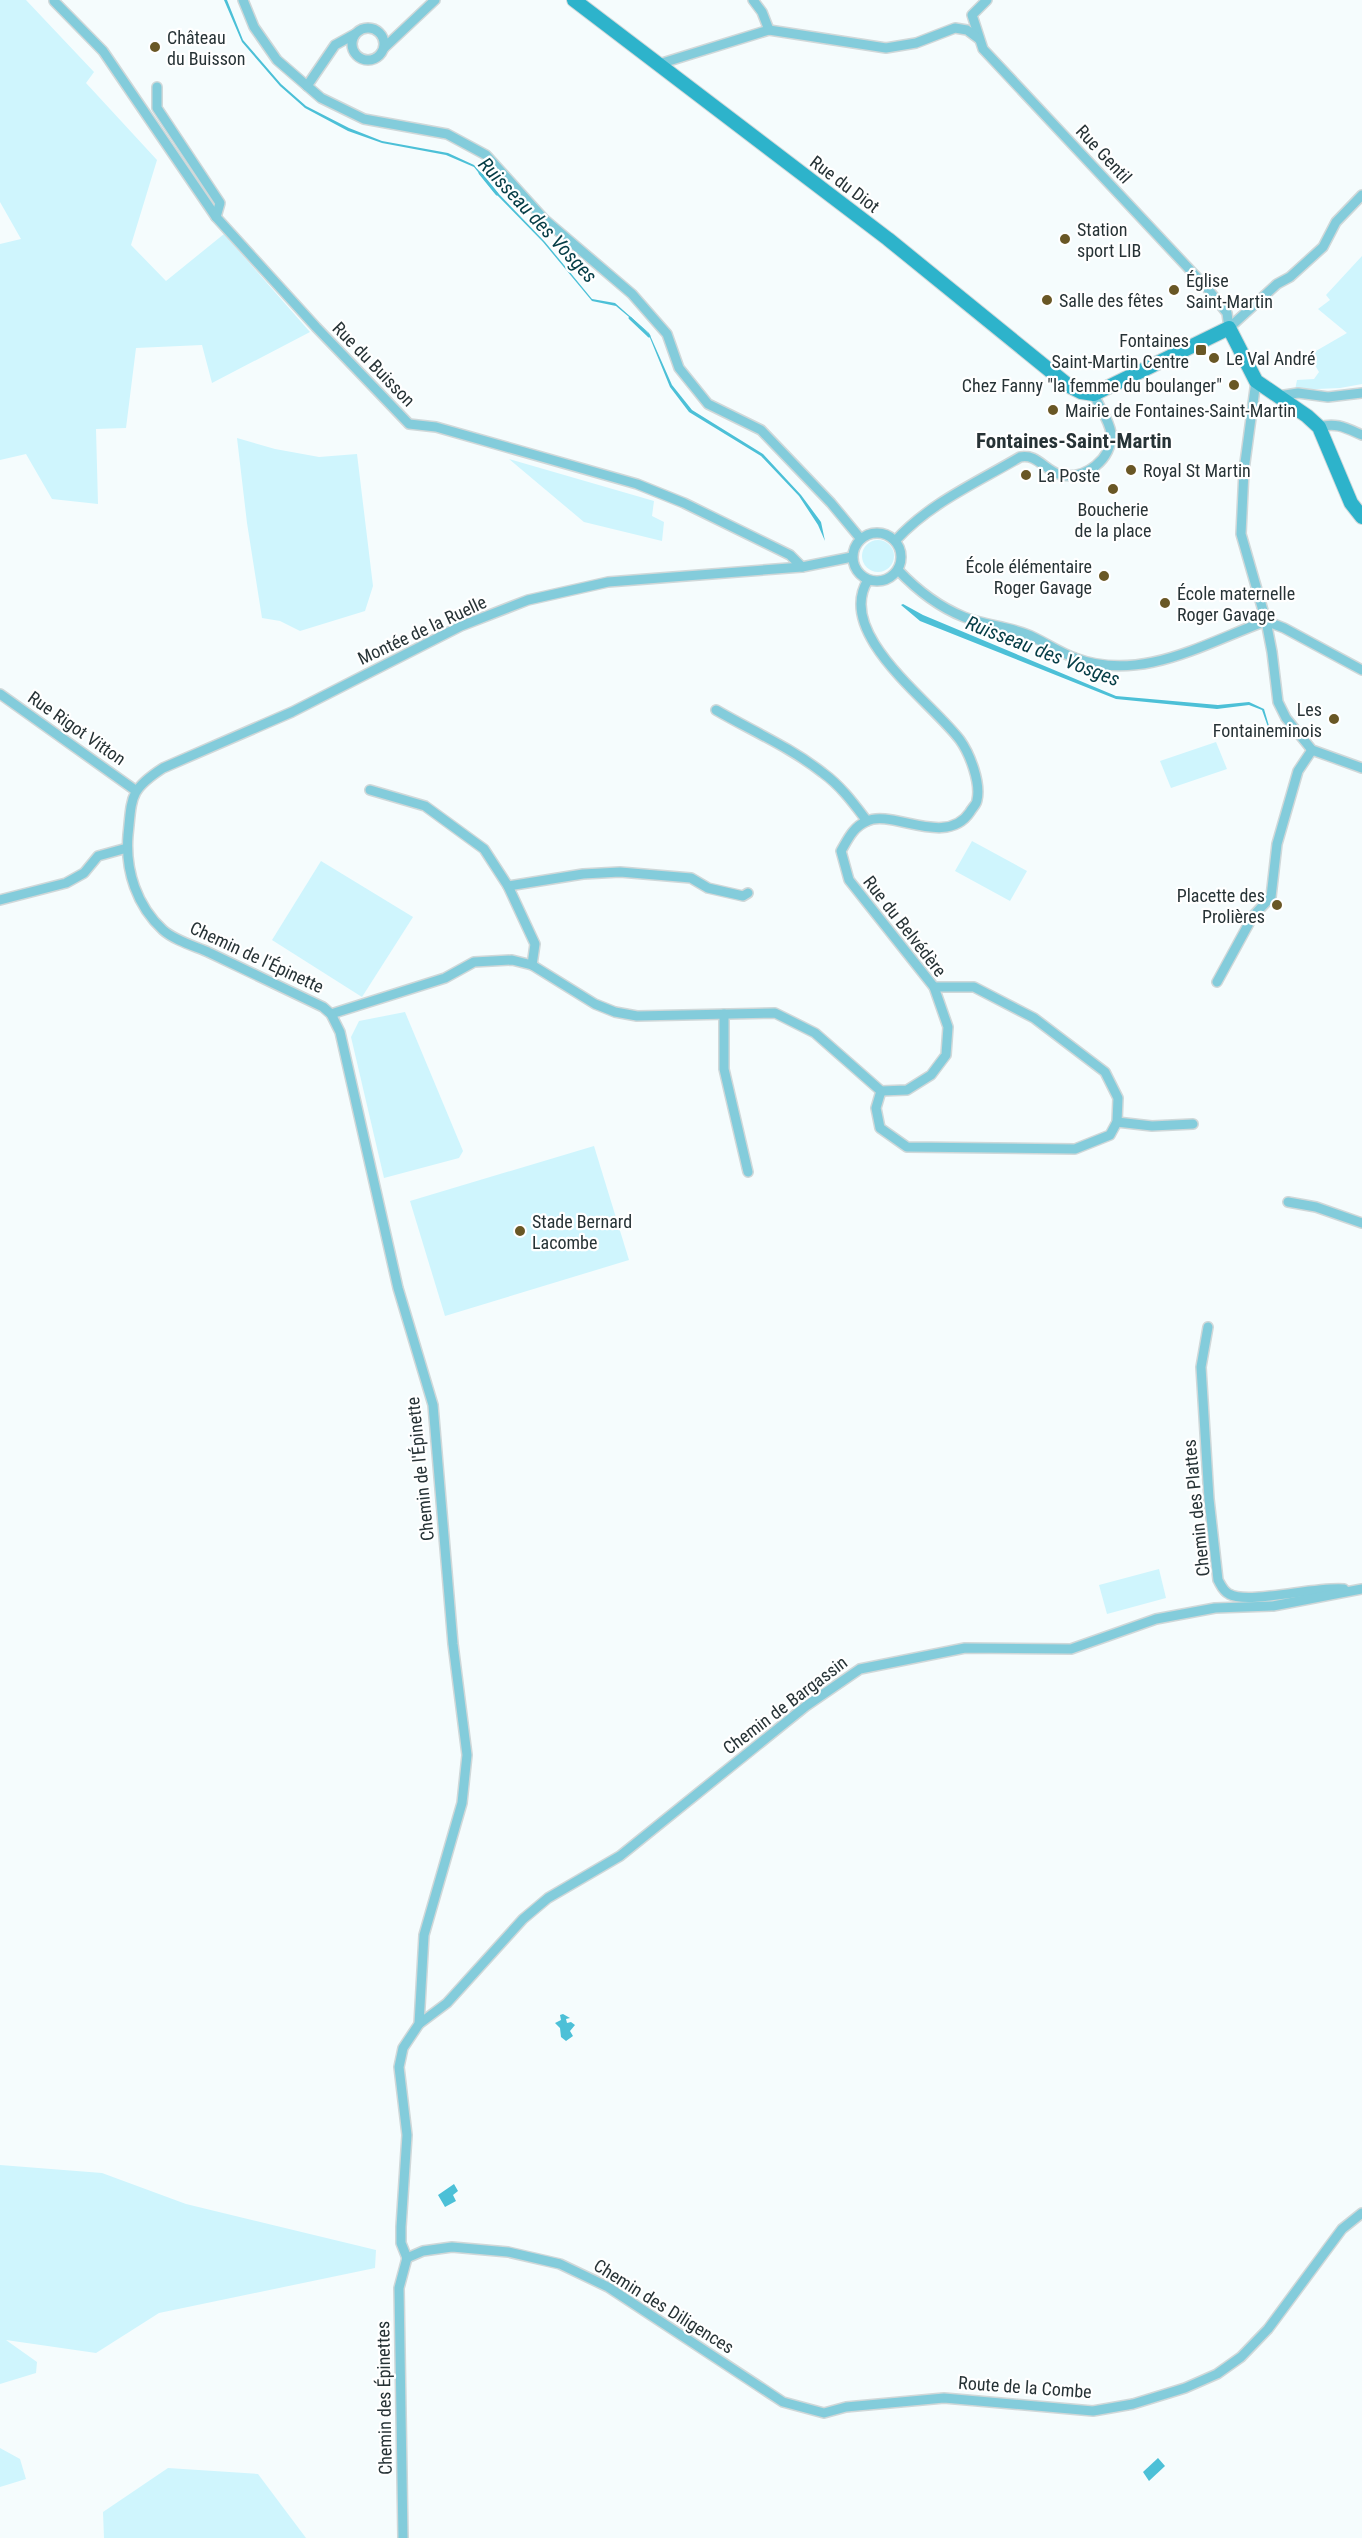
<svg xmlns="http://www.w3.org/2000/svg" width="1362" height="2538" viewBox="0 0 1362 2538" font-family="'Roboto Condensed',sans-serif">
  <rect width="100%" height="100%" fill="#f5fcfd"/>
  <g fill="#cff5fd">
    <path d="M0 0H26L94 72 86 83 157 160 131 245 166 281 224 234 310 332 212 383 202 345 136 348 126 428 96 429 98 504 52 499 26 454 0 460V244L21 239 0 202Z"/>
    <path d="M1362 256V384L1340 388 1295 390 1297 380 1314 379 1319 372 1309 355 1347 333 1318 309 1330 300 1326 295Z"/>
    <path d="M237 438 275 449 319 457 357 454 373 586 365 611 300 631 280 621 262 618 247 523Z"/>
    <path d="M509 459 654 501 652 516 664 522 662 541 584 522Z"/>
    <circle cx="878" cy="556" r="16"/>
    <path d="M1216 742 1227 769 1171 788 1160 761Z"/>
    <path d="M972 841 1027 871 1010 901 955 871Z"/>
    <path d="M321 861 413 917 362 997 272 940Z"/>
    <path d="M405 1012 463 1151 459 1158 384 1178 351 1037 359 1021Z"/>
    <path d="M594 1146 629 1260 445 1316 410 1201Z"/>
    <path d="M1159 1569 1166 1598 1107 1614 1099 1585Z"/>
    <path d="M0 2165 102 2173 186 2204 376 2250 375 2268 159 2313 96 2353 6 2340 37 2362 36 2373 0 2384Z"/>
    <path d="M0 2448 20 2459 26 2479 0 2487Z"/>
    <path d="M168 2468 258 2474 306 2538H104L103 2512Z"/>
  </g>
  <g fill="#4cc0d7">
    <path d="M224 0H227L243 40 281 84 306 106 349 128 382 141 448 153 474 165 496 191 545 242 592 299 615 303 649 333 672 385 692 410 763 454 801 495 821 522 825 541 818 525 799 496 761 456 689 412 670 387 648 333 616 306 592 301 543 242 494 192 474 167 446 155 382 143 348 131 305 108 280 86 242 42Z"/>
    <path d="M903 604 923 615 1116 696 1218 705 1249 702 1264 709 1269 726 1268 727 1262 710 1249 705 1217 709 1116 699 920 621 901 605Z"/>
    <path d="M563 2014 570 2018 566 2019 567 2023 571 2022 575 2025 570 2031 573 2036 566 2041 561 2037 560 2028 555 2023 561 2020 560 2015Z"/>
    <path d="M454 2184 458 2191 453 2195 456 2201 445 2207 438 2195Z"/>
    <path d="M1158 2458 1165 2466 1149 2481 1143 2472Z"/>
  </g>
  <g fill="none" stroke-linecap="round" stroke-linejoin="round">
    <g stroke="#4cc0d7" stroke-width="3">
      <path d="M480 173 497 194"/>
      <path d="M630 318 649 336"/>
    </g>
    <g stroke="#d0d8d9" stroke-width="12">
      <g id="street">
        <path d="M55 0 54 1 103 51 216 217 316 327 409 424 436 427 637 484 684 503 790 555 802 567"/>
        <path d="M243 0 254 27 277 60 321 98 364 119 447 134 486 155 544 219 632 294 667 334 679 368 708 404 761 430 831 503 860 538"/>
        <path d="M753 0 762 12 769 30"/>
        <path d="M987 0 972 15 983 49 1207 288 1227 313 1229 328"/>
        <circle cx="368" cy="44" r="16"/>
        <path d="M384 48 435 0"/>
        <path d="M659 64 769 30 886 48 916 43 955 28 967 30 979 39"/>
        <path d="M307 86 335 45 355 34"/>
        <path d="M157 87V108L220 203 216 217"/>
        <path d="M1229 328 1277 284 1290 277 1323 247 1336 222 1362 195"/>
        <path d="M1256 381 1244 470 1241 534 1266 621 1272 652 1278 702 1286 718 1312 750 1362 768"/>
        <path d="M1278 396 1298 393 1328 397 1362 393"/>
        <path d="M1319 427C1336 422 1346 428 1362 435"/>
        <circle cx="877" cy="557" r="24"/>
        <path d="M896 540C930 503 976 483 1020 457 1037 453 1045 471 1061 475 1085 480 1113 459 1111 433 1109 419 1099 408 1094 394"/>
        <path d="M898 570C916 589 939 607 964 617 984 625 1006 626 1026 634 1042 640 1058 652 1075 658 1141 683 1205 643 1266 621"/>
        <path d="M1266 621 1284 628 1362 670"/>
        <path d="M0 694 135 790"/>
        <path d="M716 710C752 731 790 747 823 773 841 786 854 804 867 821"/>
        <path d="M370 790 425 806 484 849 508 886 535 944 532 965"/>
        <path d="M508 886 583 874 620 872 691 878 708 888 743 896 748 893"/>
        <path d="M0 900 66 883 84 873 98 856 127 848"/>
        <path d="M1217 982 1253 916 1271 897 1277 844 1298 771 1312 750"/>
        <path d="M331 1014 445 978 474 962 512 960 532 965 595 1004 615 1012 637 1016 775 1013 815 1033 881 1091 907 1090 931 1075 946 1055 948 1027 934 987 849 880 841 851C848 839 853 827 867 821 892 809 946 848 970 812 972 808 977 804 977 800 981 783 970 754 960 740 932 702 834 634 868 580"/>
        <path d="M724 1014V1069L748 1172"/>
        <path d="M881 1091 876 1108 880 1128 907 1147 1075 1149 1110 1135 1117 1122 1118 1098 1105 1072 1034 1018 974 987H934"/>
        <path d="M1117 1122 1152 1126 1193 1124"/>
        <path d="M1288 1202 1316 1207 1362 1223"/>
        <path d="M1208 1327 1201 1367 1209 1499 1218 1580C1221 1585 1223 1591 1229 1594 1248 1605 1316 1586 1344 1589"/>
        <path d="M419 2024 447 2003 523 1919 548 1898 620 1856 806 1706 860 1669 965 1648 1071 1649 1156 1619 1215 1608 1273 1606 1362 1589"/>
        <path d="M407 2258 401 2243V2227L407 2135 399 2067 403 2048 419 2024 424 1935 462 1803 467 1755 453 1644 433 1405 398 1288 340 1032 331 1014 323 1007C285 989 246 970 208 952 194 946 174 940 163 930 137 906 125 871 128 835 132 797 129 790 163 768L292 712 461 626 528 600 608 582 802 567 852 557"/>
        <path d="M407 2258 423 2251 452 2247 508 2252 560 2264 608 2287 783 2402 824 2413 846 2407 944 2398 1093 2411 1133 2404 1185 2388 1217 2374 1241 2357 1268 2329 1342 2229 1362 2213"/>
        <path d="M403 2538 399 2288 407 2258"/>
      </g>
    </g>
    <g stroke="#d0d8d9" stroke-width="16">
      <path id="secondary" d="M574 0 888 239 1069 386 1081 392 1094 394 1229 328 1256 381 1307 416 1319 427 1351 503 1362 517"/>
    </g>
    <use href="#street" stroke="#83ccdb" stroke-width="9"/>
    <use href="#secondary" stroke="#2db3cb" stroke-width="14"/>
  </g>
  <g fill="#695725" stroke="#fff" stroke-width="2">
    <circle cx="155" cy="47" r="6"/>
    <circle cx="1065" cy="239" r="6"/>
    <circle cx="1174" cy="290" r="6"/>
    <circle cx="1047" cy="300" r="6"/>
    <rect x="1195" y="344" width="12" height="12" rx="3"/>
    <circle cx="1214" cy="358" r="6"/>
    <circle cx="1234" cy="385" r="6"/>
    <circle cx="1053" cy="410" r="6"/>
    <circle cx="1131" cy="470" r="6"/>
    <circle cx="1026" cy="475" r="6"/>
    <circle cx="1113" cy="489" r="6"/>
    <circle cx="1104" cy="576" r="6"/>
    <circle cx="1165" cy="603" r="6"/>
    <circle cx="1334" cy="719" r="6"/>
    <circle cx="1277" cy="905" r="6"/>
    <circle cx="520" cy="1231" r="6"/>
  </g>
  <g text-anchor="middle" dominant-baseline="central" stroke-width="4.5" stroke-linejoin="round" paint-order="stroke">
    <g font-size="18" fill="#273336" stroke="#fff" text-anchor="start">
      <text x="167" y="37">Château<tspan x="167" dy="21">du Buisson</tspan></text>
      <text x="1077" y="229">Station<tspan x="1077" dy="21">sport LIB</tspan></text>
      <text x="1186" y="280">Église<tspan x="1186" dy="21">Saint-Martin</tspan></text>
      <text x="1059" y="300">Salle des fêtes</text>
      <text x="1189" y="340" text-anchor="end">Fontaines<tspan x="1189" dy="21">Saint-Martin Centre</tspan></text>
      <text x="1226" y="358">Le Val André</text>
      <text x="1222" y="385" text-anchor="end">Chez Fanny "la femme du boulanger"</text>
      <text x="1065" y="410">Mairie de Fontaines-Saint-Martin</text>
      <text x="1143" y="470">Royal St Martin</text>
      <text x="1038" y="475">La Poste</text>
      <text x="1113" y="509" text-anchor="middle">Boucherie<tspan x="1113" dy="21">de la place</tspan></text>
      <text x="1092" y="566" text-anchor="end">École élémentaire<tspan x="1092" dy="21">Roger Gavage</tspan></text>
      <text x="1177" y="593">École maternelle<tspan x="1177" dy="21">Roger Gavage</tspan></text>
      <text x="1322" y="709" text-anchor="end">Les<tspan x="1322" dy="21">Fontaineminois</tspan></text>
      <text x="1265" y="895" text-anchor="end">Placette des<tspan x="1265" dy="21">Prolières</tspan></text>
      <text x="532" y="1221">Stade Bernard<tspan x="532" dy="21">Lacombe</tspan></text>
    </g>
    <g font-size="18" fill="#273336" stroke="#fff">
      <text transform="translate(1104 154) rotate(47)">Rue Gentil</text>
      <text transform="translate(845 184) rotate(37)">Rue du Diot</text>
      <text transform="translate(374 364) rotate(46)">Rue du Buisson</text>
      <text transform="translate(422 630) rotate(-25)">Montée de la Ruelle</text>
      <text transform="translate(77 728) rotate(35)">Rue Rigot Vitton</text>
      <text transform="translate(905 926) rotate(52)">Rue du Belvédère</text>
      <text transform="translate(257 957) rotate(25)">Chemin de l'Épinette</text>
      <text transform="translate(420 1469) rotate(-96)">Chemin de l'Épinette</text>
      <text transform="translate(1196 1508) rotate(-96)">Chemin des Plattes</text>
      <text transform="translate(785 1705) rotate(-37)">Chemin de Bargassin</text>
      <text transform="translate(664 2306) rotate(32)">Chemin des Diligences</text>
      <text transform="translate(1025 2387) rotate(4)">Route de la Combe</text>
      <text transform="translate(384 2398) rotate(-91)">Chemin des Épinettes</text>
    </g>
    <g font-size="20" font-style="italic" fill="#053d46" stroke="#fff">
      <text transform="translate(538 220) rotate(47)">Ruisseau des Vosges</text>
      <text transform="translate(1043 651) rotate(21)">Ruisseau des Vosges</text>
    </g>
    <g font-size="21" font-weight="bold" fill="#273336" stroke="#fff">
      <text x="1074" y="441">Fontaines-Saint-Martin</text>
    </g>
  </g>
</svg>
